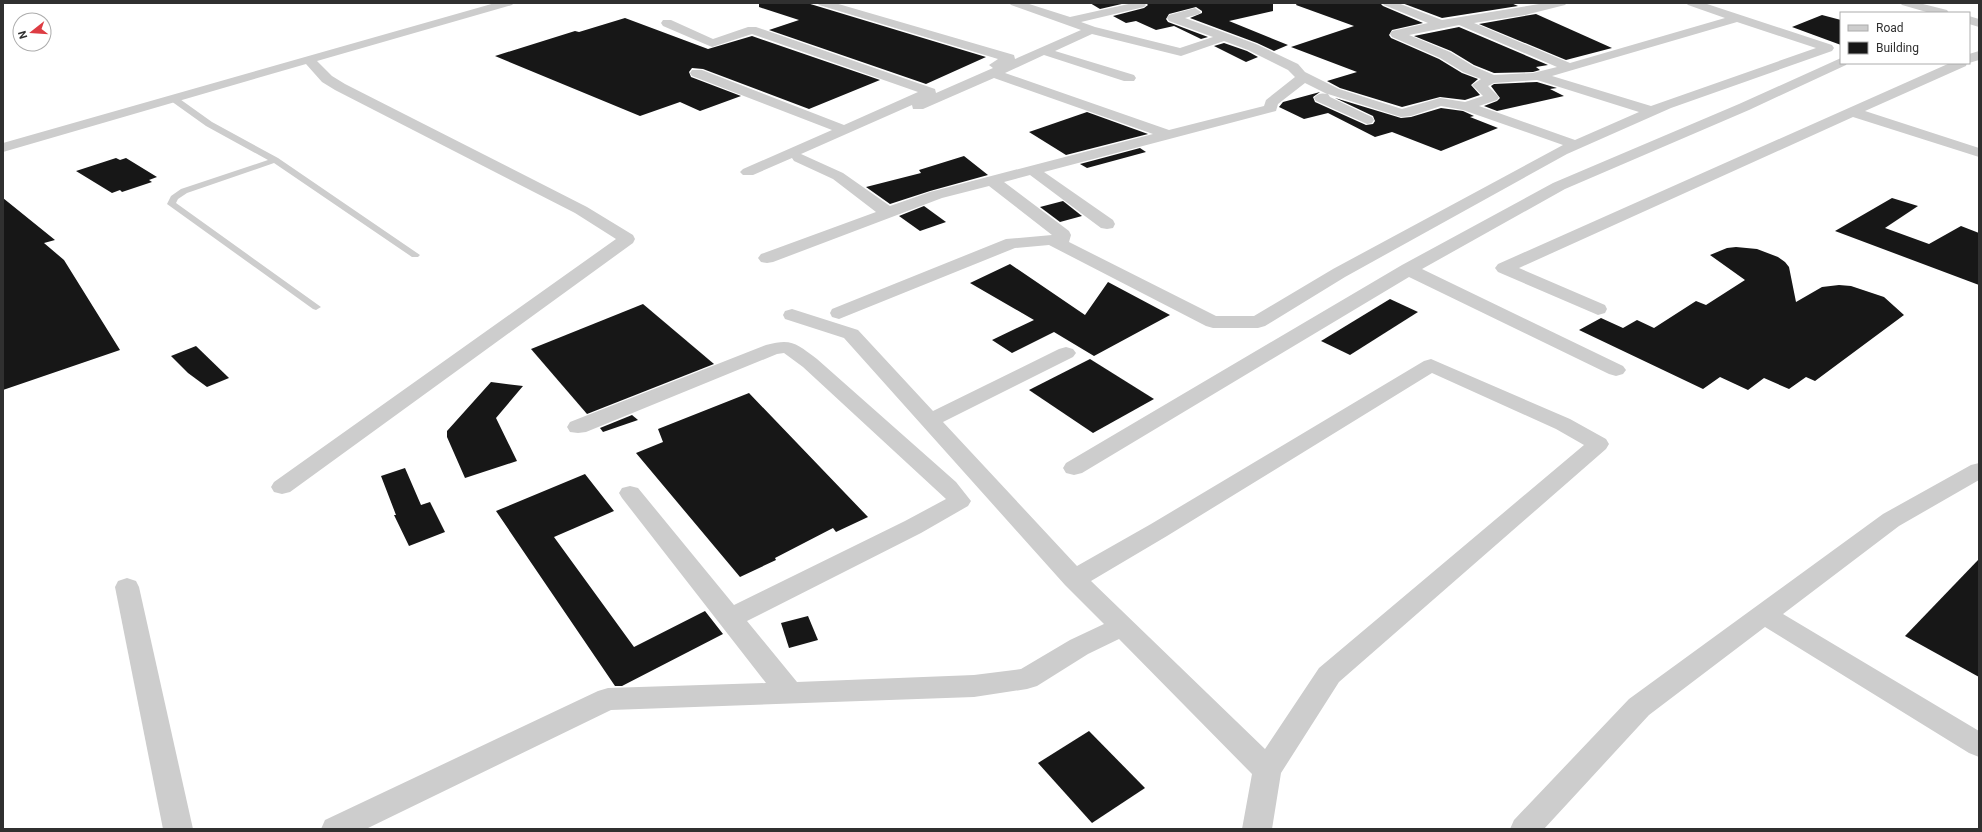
<svg xmlns="http://www.w3.org/2000/svg" width="1982" height="832" viewBox="0 0 1982 832" font-family="Roboto,sans-serif">
  <rect width="100%" height="100%" fill="#fff"/>
  <g fill="#171717">
    <path d="M759 3H807L986 57 926 84 769 30 799 20 759 7Z"/>
    <path d="M1090 3H1126L1100 9Z"/>
    <path d="M1146 3H1273V11L1229 21 1288 45 1274 51 1257 43 1190 18 1202 13V11L1196 7 1169 14 1166 19 1168 22 1208 37 1201 39 1174 26 1156 30 1136 21 1126 23 1113 16 1144 8 1148 5Z"/>
    <path d="M1297 3H1380L1383 6 1423 23 1392 30 1389 35 1391 38 1439 59 1462 73 1478 79 1471 85 1480 95 1465 100 1440 97 1402 107 1340 88 1327 81 1357 72 1291 47 1354 26 1296 5Z"/>
    <path d="M1402 3H1511L1518 6 1442 18Z"/>
    <path d="M1536 14 1612 48 1566 60 1479 24Z"/>
    <path d="M1822 15 1841 20V45L1792 27Z"/>
    <path d="M625 18 708 49 752 36 880 80 809 109 703 69 692 68 689 72 691 77 741 96 700 111 680 102 640 116 495 56 575 31 579 32Z"/>
    <path d="M1459 27 1548 65 1536 67 1540 70 1533 72 1494 73 1474 65 1451 51 1414 36Z"/>
    <path d="M1224 43 1247 51 1258 57 1246 62 1214 46Z"/>
    <path d="M1537 82 1557 88 1550 89 1564 96 1497 111 1484 106 1497 101 1500 98 1491 86 1494 84Z"/>
    <path d="M1320 92 1313 97 1315 102 1366 125 1373 124 1375 121 1373 116 1335 98 1401 118 1411 117 1441 108 1463 111 1474 116 1470 117 1498 128 1441 151 1392 132 1375 137 1328 113 1304 119 1279 107 1283 102Z"/>
    <path d="M1087 112 1148 134 1066 155 1029 132Z"/>
    <path d="M1140 148 1146 152 1087 168 1080 164Z"/>
    <path d="M964 156 988 175 930 191 890 204 866 187 921 173 919 170Z"/>
    <path d="M116 158 120 160 126 158 157 177 149 180 152 182 122 192 120 190 112 193 76 171Z"/>
    <path d="M3 198 55 240 44 243 64 260 120 350 3 390Z"/>
    <path d="M1892 198 1918 206 1885 228 1929 244 1961 226 1979 233V285L1835 231Z"/>
    <path d="M1063 201 1082 216 1060 222 1040 207Z"/>
    <path d="M924 206 946 222 920 231 899 216Z"/>
    <path d="M1736 247 1757 249 1778 257 1785 262 1789 267 1796 302 1822 287 1839 285 1851 286 1884 297 1904 315 1815 381 1806 377 1789 389 1764 378 1748 390 1720 377 1703 389 1579 330 1601 318 1623 328 1637 320 1654 328 1696 301 1706 305 1745 280 1710 255 1727 248Z"/>
    <path d="M1010 264 1085 315 1108 282 1170 315 1094 356 1054 332 1012 353 992 340 1034 320 970 283Z"/>
    <path d="M1390 299 1418 312 1350 355 1321 341Z"/>
    <path d="M643 304 714 364 587 414 531 349Z"/>
    <path d="M196 346 229 378 207 387 188 373 171 356Z"/>
    <path d="M1090 359 1154 399 1093 433 1029 390Z"/>
    <path d="M491 382 523 386 496 418 517 461 465 478 447 437V431Z"/>
    <path d="M749 393 868 517 836 532 833 528 775 558 776 560 740 577 636 453 663 442 658 429Z"/>
    <path d="M632 415 638 420 603 432 600 428Z"/>
    <path d="M405 468 421 505 430 502 445 532 409 546 394 515H396L381 476Z"/>
    <path d="M585 474 614 511 554 537 634 647 705 611 723 634 622 686H615L496 511Z"/>
    <path d="M1979 559V677L1905 636Z"/>
    <path d="M808 616 818 640 789 648 781 623Z"/>
    <path d="M1089 731 1145 788 1092 823 1038 763Z"/>
  </g>
  <g fill="none" stroke-linecap="round" stroke-linejoin="round">
    <path fill="#cdcdcd" fill-rule="evenodd" d="M171 97H177L212 122 278 158 420 255 418 257H412L274 163 187 193 178 199 176 203 321 307 316 310 313 309 167 204 171 196 181 189 268 160 206 126 171 101Z"/>
    <g fill="#cdcdcd" fill-rule="evenodd">
      <path d="M495 3H514L512 5 317 61 332 76 345 84 587 207 633 235 635 239 633 243 290 492 282 494 274 492 271 487 274 482 616 239 575 213 335 90 322 82 306 64 3 152V143Z"/>
      <path d="M817 3H835L1014 55 1015 59 1081 30 1011 5 1009 3H1026L1070 17 1133 3H1144L1146 5 1144 7 1081 22 1095 27 1180 48 1213 37 1169 21 1167 18 1169 15 1195 8 1201 12 1199 14 1185 18 1256 44 1298 64 1305 72 1339 89 1402 109 1440 98 1465 102 1483 96 1472 85 1481 79 1463 72 1440 58 1392 37 1390 34 1392 31 1428 23 1384 5 1382 3H1398L1442 20 1545 3H1567L1565 5 1525 15 1474 23 1570 63 1725 18 1688 5 1686 3H1704L1832 45 1834 48 1832 51 1671 108 1567 154 1345 277 1265 326 1258 328H1213L1206 326 1049 245 1015 248 839 319 832 317 830 313 832 309 1006 239 1052 235 989 186 942 198 773 262 767 263 761 262 758 258 761 254 876 212 833 179 794 161 792 158 753 175H743L740 172 743 169 832 130 692 76 690 73 692 70H702L844 125 918 92 752 34 712 47 663 26 661 23 663 20H671L713 39 748 27H756L935 89 936 93 993 68 989 65 998 59 819 5ZM1737 22 1816 48 1651 106 1552 76ZM1459 25 1557 67 1533 73 1494 75 1473 66 1450 52 1409 35ZM1092 34 1181 56 1224 41 1248 50 1288 70 1295 77 1266 100 1264 106 1169 130 1005 73 1044 55 1124 81H1134L1136 78 1134 75 1055 51ZM994 78 1153 134 930 192 890 206 843 173 801 154 912 105 913 109H923ZM1537 80 1639 112 1575 140 1479 106 1497 100 1499 97 1488 86 1494 83ZM1305 83 1327 94C1322 93 1318 93 1314 98L1316 101 1367 124 1372 123 1374 120 1372 117 1330 97 1328 94 1401 117 1411 116 1441 106 1463 110 1563 145 1333 269 1254 316H1216L1069 242 1071 235 1069 231 1004 182 1030 175 1101 228 1107 229 1113 228 1115 224 1113 220 1044 172 1276 111 1278 104Z"/>
      <path d="M1900 3H1919L1947 10 1949 13H1930L1902 5Z"/>
      <path d="M1969 16 1979 19V27L1969 24Z"/>
      <path d="M1979 51V60L1969 63V54Z"/>
      <path d="M1841 58V63H1847L1846 65 1749 110 1565 189 1422 269 1623 366 1626 370 1623 374 1616 376 1609 374 1409 277 1082 473 1074 475 1066 473 1063 468 1066 463 1402 265 1553 183 1739 104Z"/>
      <path d="M1950 63H1967L1966 66 1865 111 1979 148V157L1853 117 1519 268 1605 305 1607 309 1605 313 1598 315 1498 272 1495 268 1498 264Z"/>
      <path d="M792 309 858 330 933 411 1059 349 1066 347 1073 349 1076 353 1073 357 943 422 1077 566 1151 524 1424 361 1431 359 1570 419 1606 439 1609 444 1606 449 1339 682 1281 773 1272 829H1242L1252 774 1119 639 1088 654 1037 686 1027 689 974 697 611 710 366 829H321L325 820 598 691 608 688 766 683 622 498 619 493 622 488 630 486 638 488 734 605 905 521 946 499 803 367 784 353 777 354 586 432 578 433 570 432 567 427 570 422 766 345C793 338 796 344 817 359L956 482 971 501 968 506 921 533 747 621 797 682 974 675 1021 669 1070 640 1104 624 1065 585 844 338 785 319 783 315 785 311ZM1432 373 1556 429 1584 445 1319 668 1265 749 1091 581 1167 536Z"/>
      <path d="M1979 463V480L1899 526 1783 614 1979 731V757L1969 753 1765 627 1649 715 1544 829H1510L1514 820 1629 699 1883 514 1971 465Z"/>
      <path d="M127 578 136 581 139 587 193 829H163L115 587 118 581Z"/>
    </g>
  </g>
  <rect width="1982" height="832" fill="none" stroke="#303030" stroke-width="8"/>
  <rect x="1840" y="12" width="130" height="52" fill="#ffffff" stroke="#acacac"/>
  <rect x="1848" y="25" width="20" height="6" fill="#cdcdcd" stroke="#acacac"/>
  <text x="1876" y="32" font-size="12" fill="#303030">Road</text>
  <rect x="1848" y="42" width="20" height="12" fill="#171717" stroke="#acacac"/>
  <text x="1876" y="52" font-size="12" fill="#303030">Building</text>
  <g transform="translate(32 32) rotate(253)"><circle r="19" fill="#ffffff" stroke="#acacac"/>
  <path d="M0-3L7 15L0 10L-7 15Z" fill="#dd3c43"/>
  <text y="-6" font-size="11" font-weight="bold" text-anchor="middle" fill="#303030">N</text>
  </g>
</svg>
